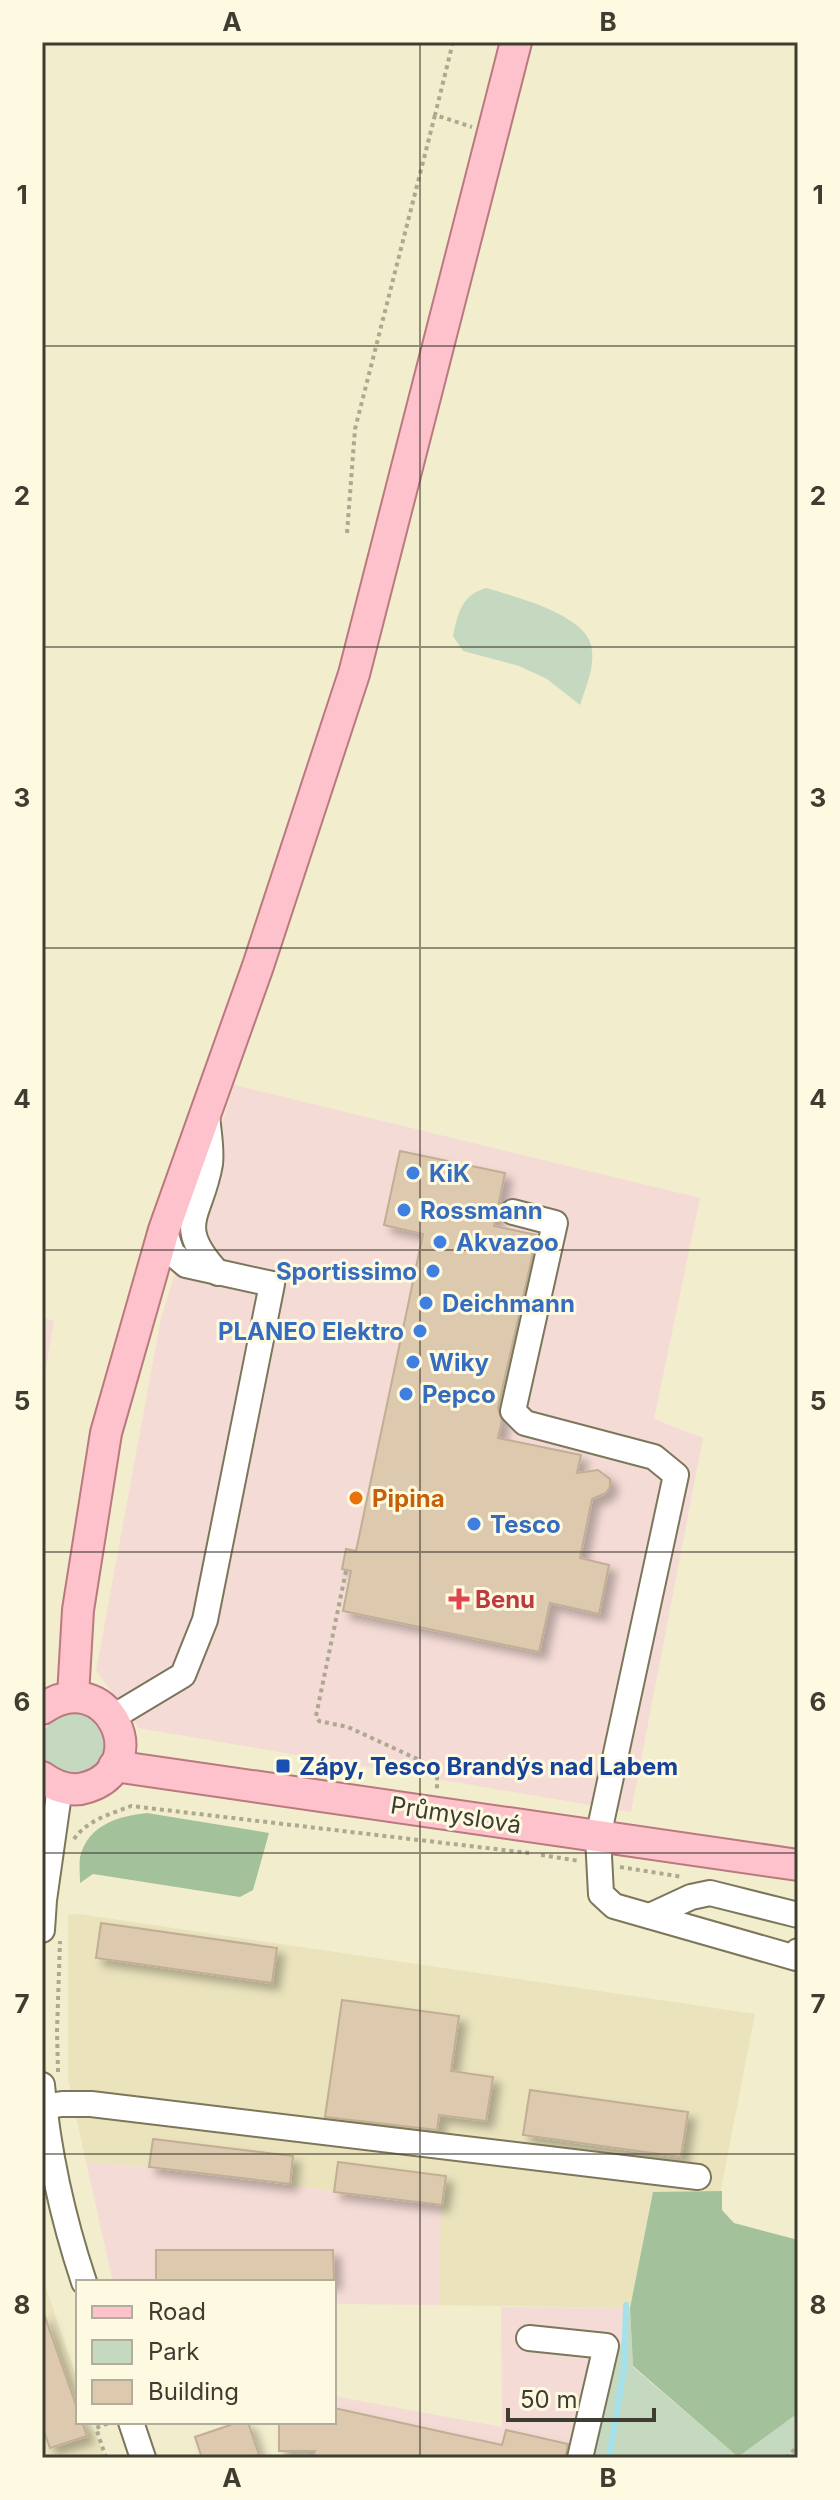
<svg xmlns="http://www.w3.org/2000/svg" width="840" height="2500" viewBox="0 0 840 2500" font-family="Inter,sans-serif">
  <defs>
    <filter id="shadow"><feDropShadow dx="7" dy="7" stdDeviation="4" flood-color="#0004"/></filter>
  </defs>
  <rect width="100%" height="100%" fill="#f2edcd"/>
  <g fill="#f5dbd5">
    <path d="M234 1085 700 1198 654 1419 703 1438 631 1812 138 1728 96 1671 161 1318Z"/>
    <path d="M42 1317 54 1321 42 1392Z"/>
    <path d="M86 2162 149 2167 442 2205 439 2305 334 2304V2282H113Z"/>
    <path d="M501 2307 630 2308 592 2458H308L314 2422H334V2396L502 2427Z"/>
  </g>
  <g fill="#eae3bc">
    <path d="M79 1914 755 2014 720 2194 653 2192 630 2308 439 2305 441 2205 149 2167 86 2162 68 2079V1915Z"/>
    <path d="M42 2276 78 2382V2422H91L105 2458H42Z"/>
  </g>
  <g fill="#c5d9c0">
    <path d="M486 588C513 596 584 614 591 645 596 666 586 686 580 705L547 679 519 666 463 651 453 636C458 614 461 595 486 588Z"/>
    <path d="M67 1711 91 1714 106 1730 105 1762 78 1780 48 1768 42 1757V1733L56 1715Z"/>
    <path d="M630 2308 633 2367 738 2457 798 2413V2458H592Z"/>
  </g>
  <g fill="#a3c29c">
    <path d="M147 1813 269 1833 253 1890 240 1897 93 1874 80 1883C80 1875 79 1865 80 1857 88 1825 118 1816 147 1813Z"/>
    <path d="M722 2191V2210L734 2223 798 2240V2413L738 2457 633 2366 630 2308 653 2192Z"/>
  </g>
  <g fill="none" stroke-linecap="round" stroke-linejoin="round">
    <path stroke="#a4e1ea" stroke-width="6" d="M609 2458 624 2369 626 2305"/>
  </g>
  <g fill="#ddc9ae" stroke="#c1ae94" stroke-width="2" filter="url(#shadow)">
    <path d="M400 1151 505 1173 494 1226 537 1235 498 1408 502 1421 498 1438 581 1455 577 1473 598 1470 610 1479V1487L606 1493 592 1499 580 1558 609 1565 599 1614 550 1603 539 1652 343 1611 351 1571 342 1569 346 1549 356 1551 423 1234 384 1225Z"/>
    <path d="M101 1923 277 1948 272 1983 96 1958Z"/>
    <path d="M342 2000 459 2016 451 2071 493 2077 486 2121 439 2115 437 2130 325 2117Z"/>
    <path d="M530 2090 688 2112 681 2157 523 2135Z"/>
    <path d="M153 2139 293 2156 290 2184 149 2167Z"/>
    <path d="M338 2162 446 2176 442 2205 334 2192Z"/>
    <path d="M156 2250H333L334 2282H156Z"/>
    <path d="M44 2314 78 2411V2422H82L87 2436 50 2448 42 2426V2315Z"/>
    <path d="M334 2408 502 2445 506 2430 568 2444 565 2458H313L315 2451H279V2422H334Z"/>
    <path d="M239 2422H248L259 2455 250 2458H202L195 2437Z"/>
  </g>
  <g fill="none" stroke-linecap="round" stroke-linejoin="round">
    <g stroke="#7c765a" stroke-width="28">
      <g id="minor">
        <path d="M207 1114C208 1130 212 1149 210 1164 201 1217 173 1224 218 1273"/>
        <path d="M513 1212 555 1223 513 1411 525 1423 654 1457 676 1475 598 1837 601 1894 614 1906 796 1958 798 1951"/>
        <path d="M113 1717 183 1675 205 1620 272 1284 186 1265 172 1253 164 1230"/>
        <path d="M650 1916 691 1897 710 1893 798 1915"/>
        <path d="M42 1930 44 1900 60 1787"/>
        <path d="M42 2085C48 2151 63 2219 84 2282"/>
        <path d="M42 2107 62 2104H91L698 2177"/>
        <path d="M529 2338 606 2346 580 2458"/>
        <path d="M131 2422 143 2458"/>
      </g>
    </g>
    <g stroke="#b9797f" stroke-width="34">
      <g id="major">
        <path d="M73 1696 78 1610 106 1433 164 1230 258 966 354 674 516 42"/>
        <path d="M42 1709C107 1663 155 1765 88 1787 71 1793 56 1787 42 1777"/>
        <path d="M114 1766 798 1865"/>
      </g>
    </g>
    <g stroke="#ada991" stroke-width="4" stroke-dasharray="4 4" stroke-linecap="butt">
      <path d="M453 42 435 115 472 127"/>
      <path d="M347 533 355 429 435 115"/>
      <path d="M346 1571 316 1716 319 1721 348 1727 428 1764 437 1772V1790"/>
      <path d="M74 1839C87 1820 111 1814 131 1806L529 1853"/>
      <path d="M541 1855 580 1861"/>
      <path d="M620 1867 683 1877"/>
      <path d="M58 2072 57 2031 60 1941"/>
      <path d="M106 2458 96 2428 109 2423"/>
      <path d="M786 2458 798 2446"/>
    </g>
    <use href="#minor" stroke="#fff" stroke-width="24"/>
    <use href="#major" stroke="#fdc2cb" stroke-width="30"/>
  </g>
  <path fill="none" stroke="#3f3d31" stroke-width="2" stroke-opacity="0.55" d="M420 42V2458M42 346H798M42 647H798M42 948H798M42 1250H798M42 1552H798M42 1853H798M42 2154H798"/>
  <g fill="#3f7fe0" stroke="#fefae1" stroke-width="3">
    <circle cx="413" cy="1173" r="8"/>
    <circle cx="404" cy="1210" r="8"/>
    <circle cx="440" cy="1242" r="8"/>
    <circle cx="433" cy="1271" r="8"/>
    <circle cx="426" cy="1303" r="8"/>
    <circle cx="420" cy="1331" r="8"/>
    <circle cx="413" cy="1362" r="8"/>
    <circle cx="406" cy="1394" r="8"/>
    <circle cx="474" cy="1524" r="8"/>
  </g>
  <circle fill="#e8710a" stroke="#fefae1" stroke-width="3" cx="356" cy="1498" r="8"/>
  <path fill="#e0444e" stroke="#fefae1" stroke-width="3" d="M455 1587h8v8h8v8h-8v8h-8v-8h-8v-8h8z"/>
  <rect fill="#1a4fb4" stroke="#fefae1" stroke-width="3" x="275" y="1758" width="16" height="16" rx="4"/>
  <g text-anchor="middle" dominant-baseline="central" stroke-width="6" stroke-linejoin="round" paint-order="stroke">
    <g font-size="24" font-weight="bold" fill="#366cbe" stroke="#fefae1" text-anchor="start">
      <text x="429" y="1173">KiK</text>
      <text x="420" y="1210">Rossmann</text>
      <text x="456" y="1242">Akvazoo</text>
      <text x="417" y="1271" text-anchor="end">Sportissimo</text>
      <text x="442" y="1303">Deichmann</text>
      <text x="404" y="1331" text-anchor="end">PLANEO Elektro</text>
      <text x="429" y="1362">Wiky</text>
      <text x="422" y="1394">Pepco</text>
      <text x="490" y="1524">Tesco</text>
    </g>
    <g font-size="24" font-weight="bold" fill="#c56008" stroke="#fefae1" text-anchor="start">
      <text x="372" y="1498">Pipina</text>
    </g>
    <g font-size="24" font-weight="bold" fill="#be3a42" stroke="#fefae1" text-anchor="start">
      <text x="475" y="1599">Benu</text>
    </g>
    <g font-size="24" font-weight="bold" fill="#164399" stroke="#fefae1" text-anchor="start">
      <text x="299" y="1766">Zápy, Tesco Brandýs nad Labem</text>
    </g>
    <g font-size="24" fill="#3f3d31" stroke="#fefae1">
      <text transform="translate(456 1815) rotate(9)">Průmyslová</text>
    </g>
  </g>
  <rect width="840" height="2500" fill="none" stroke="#fefae1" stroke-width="88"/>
  <rect x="76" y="2280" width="260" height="144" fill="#fefae1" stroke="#b2ae9b" stroke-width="2"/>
  <rect x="92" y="2306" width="40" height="12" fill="#fdc2cb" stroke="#b2ae9b" stroke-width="2"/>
  <text x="148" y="2320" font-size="24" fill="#3f3d31">Road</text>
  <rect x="92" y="2340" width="40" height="24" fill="#c5d9c0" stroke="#b2ae9b" stroke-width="2"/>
  <text x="148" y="2360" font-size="24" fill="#3f3d31">Park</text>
  <rect x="92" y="2380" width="40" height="24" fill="#ddc9ae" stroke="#b2ae9b" stroke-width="2"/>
  <text x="148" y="2400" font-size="24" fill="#3f3d31">Building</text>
  <path d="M508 2408v12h146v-12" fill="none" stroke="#3f3d31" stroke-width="4"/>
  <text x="520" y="2408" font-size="24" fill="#3f3d31" stroke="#fefae1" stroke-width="6" paint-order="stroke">50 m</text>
  <rect x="44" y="44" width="752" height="2412" fill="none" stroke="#3f3d31" stroke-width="3"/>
  <g font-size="26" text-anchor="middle" font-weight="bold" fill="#3f3d31">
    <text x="232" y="31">A</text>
    <text x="608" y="31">B</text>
    <text x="22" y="204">1</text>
    <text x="818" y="204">1</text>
    <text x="22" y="505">2</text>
    <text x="818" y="505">2</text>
    <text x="22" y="807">3</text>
    <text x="818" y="807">3</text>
    <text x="22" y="1108">4</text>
    <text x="818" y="1108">4</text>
    <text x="22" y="1410">5</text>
    <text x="818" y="1410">5</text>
    <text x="22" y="1711">6</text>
    <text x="818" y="1711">6</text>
    <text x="22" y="2013">7</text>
    <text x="818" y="2013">7</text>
    <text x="22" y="2314">8</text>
    <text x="818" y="2314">8</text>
    <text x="232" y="2487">A</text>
    <text x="608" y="2487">B</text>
  </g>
</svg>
